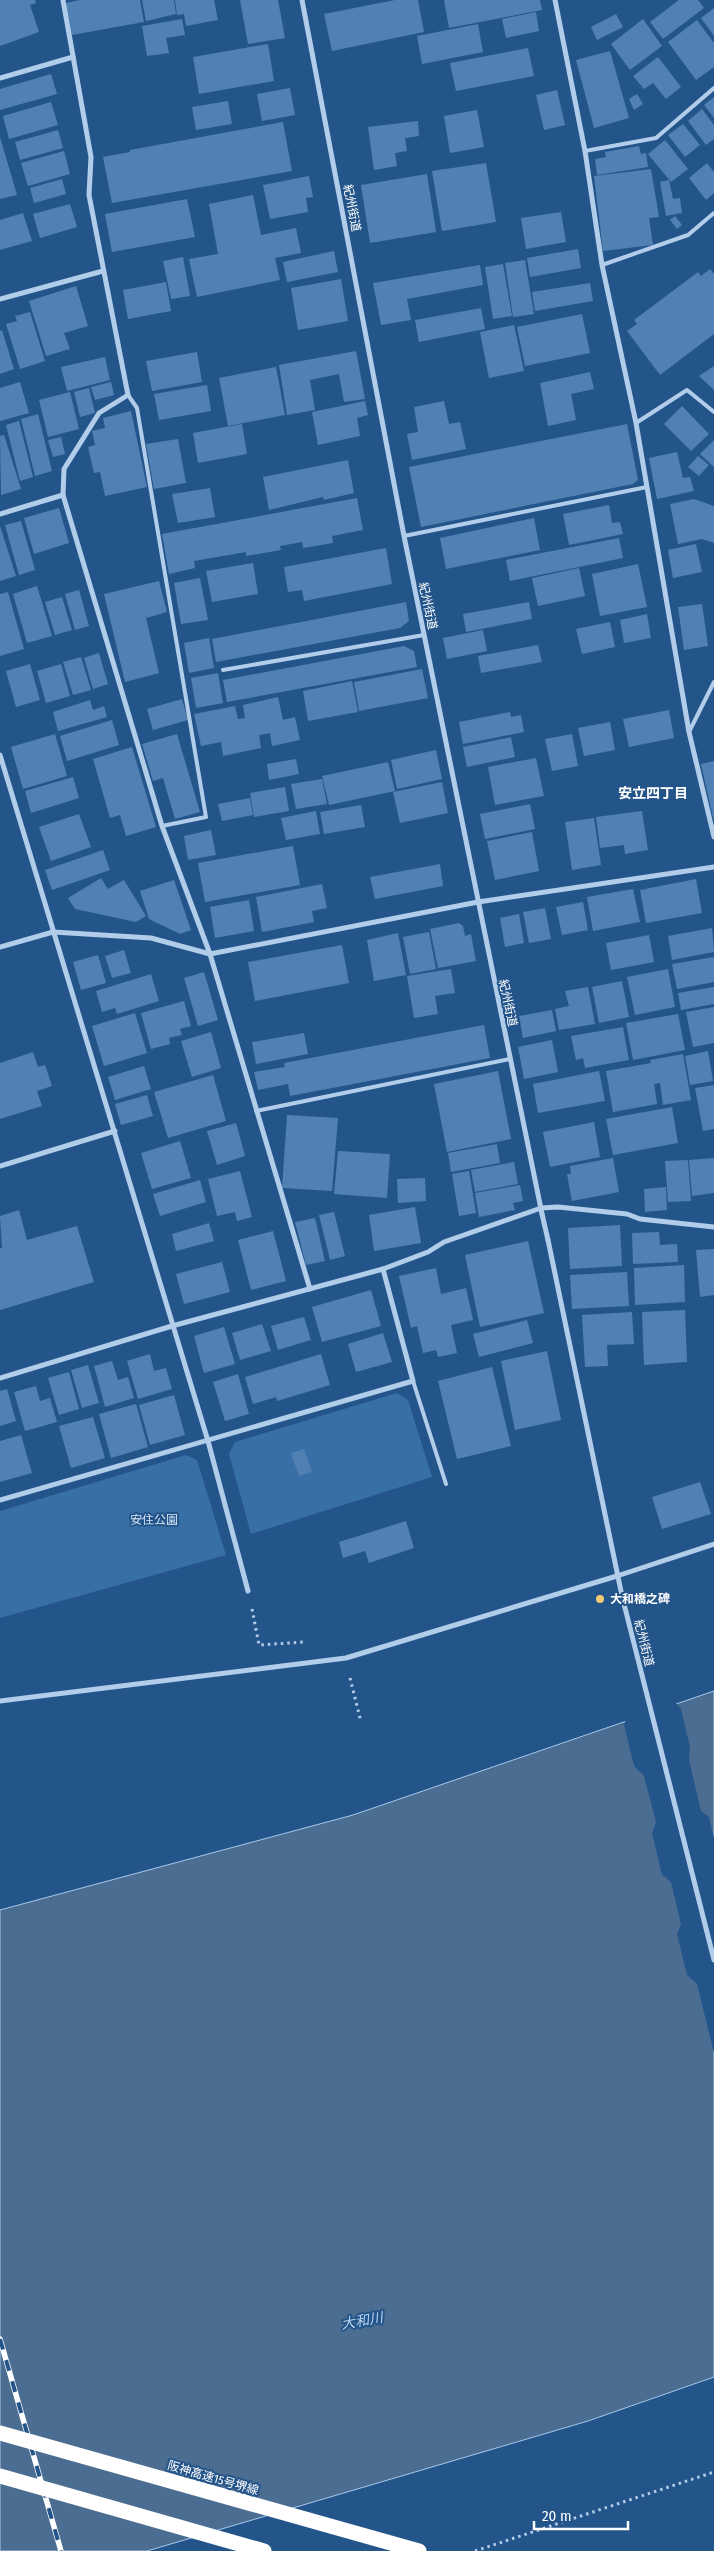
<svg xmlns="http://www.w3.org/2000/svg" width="714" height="2551" viewBox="0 0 714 2551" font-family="'Fira Sans Condensed','Noto Sans JP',sans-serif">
  <rect width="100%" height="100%" fill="#24558a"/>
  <g fill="#396fa7">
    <path d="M397 1393 408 1400 432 1477 251 1534 229 1454 235 1442Z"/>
    <path d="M186 1455 197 1460 226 1555 0 1618V1511Z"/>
  </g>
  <path fill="#4b6d92" stroke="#a6c9eb" d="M714 1691V2377L588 2421 147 2551H0V1910L353 1815Z"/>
  <path fill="#24558a" d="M675 1702 681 1709 690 1747 689 1760 701 1811 709 1817 714 1838V2053L697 1984 687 1975 677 1934 681 1924 671 1882 662 1875 652 1833 656 1822 644 1776 634 1766 624 1725 626 1719Z"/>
  <g fill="#5181b3">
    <path d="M0 0H35L36 3 30 5 39 32 0 46Z"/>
    <path d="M80 0H140L144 22 72 35 66 3Z"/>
    <path d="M142 0H174L176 14 146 21Z"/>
    <path d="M175 0H214L218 20 186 26 184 14 177 15Z"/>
    <path d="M240 0H278L285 38 248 44Z"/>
    <path d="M395 0H418L424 32 332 51 324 14Z"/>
    <path d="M444 0H540L542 10 449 28Z"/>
    <path d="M679 0H698L704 8 663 39 650 22Z"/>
    <path d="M714 8V36L701 18Z"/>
    <path d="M536 12 539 31 506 38 502 19Z"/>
    <path d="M616 14 623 27 597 40 591 27Z"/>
    <path d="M182 19 185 35 166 38 169 53 147 56 142 26Z"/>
    <path d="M643 19 662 46 630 70 611 44Z"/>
    <path d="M697 20 714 43V67L696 80 668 42Z"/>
    <path d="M478 24 483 52 422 64 417 36Z"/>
    <path d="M268 44 274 81 199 94 193 57Z"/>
    <path d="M528 48 534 76 456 91 450 63Z"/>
    <path d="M610 51 629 118 594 128 576 60Z"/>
    <path d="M658 57 681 87 666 99 653 83 644 89 633 76Z"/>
    <path d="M51 74 57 94 0 110V89Z"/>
    <path d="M290 88 295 115 262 121 257 94Z"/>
    <path d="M557 90 565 125 544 130 536 95Z"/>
    <path d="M637 94 643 104 634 110 629 99Z"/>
    <path d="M714 97V118L704 105Z"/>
    <path d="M228 101 232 124 196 130 192 107Z"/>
    <path d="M51 102 58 125 9 139 3 116Z"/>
    <path d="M702 109 714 125V139L706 145 688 121Z"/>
    <path d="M477 110 484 147 450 153 444 116Z"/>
    <path d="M418 121 419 136 405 138 407 151 395 153 397 166 374 170 368 127Z"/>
    <path d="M283 122 292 171 112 203 103 157 130 152V150Z"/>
    <path d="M683 124 700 145 685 157 668 135Z"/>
    <path d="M58 130 63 148 20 160 15 142Z"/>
    <path d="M0 137 17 195 0 199Z"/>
    <path d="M665 140 688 169 671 182 648 154Z"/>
    <path d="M639 146 641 154 646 153 648 167 597 175 595 159 606 157 605 152Z"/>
    <path d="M64 151 70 174 28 186 21 163Z"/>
    <path d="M486 163 496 222 442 231 432 171Z"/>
    <path d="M707 163 714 172V193L706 200 689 178Z"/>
    <path d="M651 169 659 217 649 218 653 245 603 251 594 176Z"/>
    <path d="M427 174 436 232 370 243 361 185Z"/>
    <path d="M309 176 313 197 306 198 308 212 270 219 263 185Z"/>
    <path d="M62 179 66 194 34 203 30 188Z"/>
    <path d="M669 180 673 199 680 198 682 213 666 216 660 182Z"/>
    <path d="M253 195 261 235 296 228 301 253 275 258 280 280 197 297 189 259 218 254 209 204Z"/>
    <path d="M187 199 195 237 112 252 105 214Z"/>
    <path d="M70 204 77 227 40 238 33 214Z"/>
    <path d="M561 212 566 242 526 249 521 218Z"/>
    <path d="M23 213 32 241 0 250V220Z"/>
    <path d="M675 216 682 225 677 229 670 220Z"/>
    <path d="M578 249 581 268 530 277 527 258Z"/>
    <path d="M334 251 338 272 287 282 283 262Z"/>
    <path d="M183 257 190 296 171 299 163 261Z"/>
    <path d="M525 260 534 314 513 317 505 263Z"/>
    <path d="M503 264 512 316 493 319 485 267Z"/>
    <path d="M480 265 483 285 407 299 411 320 381 325 373 283Z"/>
    <path d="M710 269 714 274V334L660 375 627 331 637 324 634 320 698 272 701 276Z"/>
    <path d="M341 279 348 321 298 330 291 288Z"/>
    <path d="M166 282 171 311 128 319 123 290Z"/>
    <path d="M590 283 593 301 535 311 532 292Z"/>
    <path d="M76 286 88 326 64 333 70 349 46 356 29 301Z"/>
    <path d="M481 308 485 329 419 342 415 320Z"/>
    <path d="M30 312 45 361 20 369 6 324 17 321 15 316Z"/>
    <path d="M582 314 590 353 525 366 517 327Z"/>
    <path d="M514 325 524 371 489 378 480 332Z"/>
    <path d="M2 330 14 369 0 374V331Z"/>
    <path d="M356 351 365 399 344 402 339 374 310 380 315 410 287 415 279 365Z"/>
    <path d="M197 352 202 382 152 391 146 361Z"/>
    <path d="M105 357 110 380 67 391 61 367Z"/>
    <path d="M714 366V390L699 376Z"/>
    <path d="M276 367 285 415 228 426 219 378Z"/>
    <path d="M590 372 594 389 571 394 576 420 548 426 540 383Z"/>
    <path d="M20 382 29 413 0 421V388Z"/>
    <path d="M111 382 114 395 95 400 91 387Z"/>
    <path d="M207 385 211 411 159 420 154 394Z"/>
    <path d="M89 388 95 413 80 417 74 392Z"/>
    <path d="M70 392 79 429 48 437 39 400Z"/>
    <path d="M365 401 368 415 357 418 360 436 318 445 312 412Z"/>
    <path d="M444 401 449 424 460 422 466 449 412 460 407 434 418 432 414 407Z"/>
    <path d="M682 406 709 434 691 451 664 424Z"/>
    <path d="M131 411 147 487 105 496 100 472 94 473 88 447 95 445 92 431 105 428 103 418Z"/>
    <path d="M38 414 52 471 35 476 21 419Z"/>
    <path d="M19 421 33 477 20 481 6 425Z"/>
    <path d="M242 424 247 454 198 463 193 433Z"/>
    <path d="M627 424 638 480 633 484 421 527 409 467Z"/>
    <path d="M4 435 21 489 1 495 0 436Z"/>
    <path d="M61 437 65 454 53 457 48 440Z"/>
    <path d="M178 439 186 483 154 489 146 444Z"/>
    <path d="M714 440V467L700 454Z"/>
    <path d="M677 452 683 478 690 477 694 491 657 499 649 458Z"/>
    <path d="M698 456 709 465 699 476 688 467Z"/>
    <path d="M348 460 354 493 324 500 323 497 269 510 263 477Z"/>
    <path d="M210 488 215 517 178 523 172 494Z"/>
    <path d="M357 498 363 530 332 536 333 543 303 548 302 542 280 546 281 550 246 556V552L194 561 195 568 169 574 162 534Z"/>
    <path d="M694 499 714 506V543L702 539 678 544 670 504Z"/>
    <path d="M609 505 612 523 620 522 623 534 569 545 563 514Z"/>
    <path d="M59 508 69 543 34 554 24 518Z"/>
    <path d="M534 518 540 550 446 569 440 538Z"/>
    <path d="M21 521 35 570 19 575 5 525Z"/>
    <path d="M0 526 16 576 0 581Z"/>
    <path d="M619 538 623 558 510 581 506 560Z"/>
    <path d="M696 544 702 572 673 578 668 550Z"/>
    <path d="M386 548 392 584 304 601 302 590 288 592 284 567Z"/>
    <path d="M253 563 258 594 212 602 206 571Z"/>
    <path d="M638 564 647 607 600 616 592 574Z"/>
    <path d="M579 568 585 596 538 606 532 578Z"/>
    <path d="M200 578 208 620 181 624 174 583Z"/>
    <path d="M159 581 167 612 146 618 159 673 125 682 104 594Z"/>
    <path d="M37 586 52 636 27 643 13 594Z"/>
    <path d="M79 590 89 626 75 630 65 594Z"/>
    <path d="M8 592 24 649 0 656V594Z"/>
    <path d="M62 597 72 630 55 635 45 602Z"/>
    <path d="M406 602 409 621 400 628 216 662 212 639Z"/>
    <path d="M529 602 532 619 466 632 463 614Z"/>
    <path d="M702 604 708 646 684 650 678 607Z"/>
    <path d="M647 614 651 638 624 643 620 620Z"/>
    <path d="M610 622 615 647 582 654 576 629Z"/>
    <path d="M483 630 487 651 447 659 443 638Z"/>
    <path d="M209 638 214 668 189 673 184 643Z"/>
    <path d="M538 645 542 662 481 673 478 656Z"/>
    <path d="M404 646 414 651 417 667 227 702 223 680Z"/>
    <path d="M99 653 108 684 93 689 84 658Z"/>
    <path d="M81 657 91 690 73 695 63 662Z"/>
    <path d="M30 664 40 700 16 707 6 671Z"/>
    <path d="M61 664 70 696 46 703 37 671Z"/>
    <path d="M422 669 428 698 359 711 354 682Z"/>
    <path d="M218 673 223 703 196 708 191 678Z"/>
    <path d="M352 681 358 712 308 721 303 691Z"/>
    <path d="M278 697 283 720 295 717 300 740 272 746 270 733 259 735 261 748 223 756 221 742 201 746 194 714 235 706 238 719 245 718 243 705Z"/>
    <path d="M182 699 188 720 153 730 147 709Z"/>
    <path d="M90 700 93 710 104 706 107 717 58 731 53 712Z"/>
    <path d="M669 710 674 738 629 747 623 719Z"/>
    <path d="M510 712 511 717 521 715 524 732 463 744 459 722Z"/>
    <path d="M112 720 119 745 67 761 60 736Z"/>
    <path d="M610 722 615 750 584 756 578 728Z"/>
    <path d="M55 734 67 776 23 789 11 747Z"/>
    <path d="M177 734 200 812 175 819 163 778 153 781 142 744Z"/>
    <path d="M572 734 578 766 552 771 545 739Z"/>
    <path d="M511 737 515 757 467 767 463 747Z"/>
    <path d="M132 747 156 827 126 836 120 815 110 818 93 759Z"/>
    <path d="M436 750 442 779 397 789 391 760Z"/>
    <path d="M536 758 544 796 495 805 488 767Z"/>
    <path d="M296 759 299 774 269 780 267 764Z"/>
    <path d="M714 761V818H713L701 764Z"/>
    <path d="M388 762 395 791 329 805 322 776Z"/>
    <path d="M73 777 79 798 31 813 25 791Z"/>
    <path d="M322 779 327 804 296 809 291 784Z"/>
    <path d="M442 782 448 813 400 823 393 792Z"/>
    <path d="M285 787 289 811 254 817 250 793Z"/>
    <path d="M250 798 253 815 222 821 218 804Z"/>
    <path d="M530 804 535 829 485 839 480 814Z"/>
    <path d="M361 805 365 827 324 834 320 812Z"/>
    <path d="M316 811 320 834 286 840 281 818Z"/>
    <path d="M642 811 648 850 625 854 624 845 600 848 596 817Z"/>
    <path d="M79 814 91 847 51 861 39 827Z"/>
    <path d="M594 818 601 865 572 870 565 822Z"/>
    <path d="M211 830 216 855 188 860 184 836Z"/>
    <path d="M532 832 539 871 495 880 487 841Z"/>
    <path d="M293 846 300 885 205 902 198 863Z"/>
    <path d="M103 850 110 870 52 890 45 870Z"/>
    <path d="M440 864 443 886 375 899 370 877Z"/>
    <path d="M101 878 108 889 124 880 146 916 136 922 75 909 68 898Z"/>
    <path d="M696 879 702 913 646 923 640 890Z"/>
    <path d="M174 880 191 930 180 934 149 919 140 891Z"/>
    <path d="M322 884 327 908 312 911 314 922 262 932 256 897Z"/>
    <path d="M633 889 640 922 593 931 587 897Z"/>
    <path d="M249 900 254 931 215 938 210 907Z"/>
    <path d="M583 902 588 930 562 935 556 907Z"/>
    <path d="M545 908 551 939 529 943 523 912Z"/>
    <path d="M519 914 524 943 505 947 500 918Z"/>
    <path d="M459 923 463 926 465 936 471 934 476 961 438 968 430 929Z"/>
    <path d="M712 928 714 952 672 960 668 936Z"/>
    <path d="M429 932 436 969 410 974 403 937Z"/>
    <path d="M398 933 406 975 374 981 367 940Z"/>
    <path d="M649 935 654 962 611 970 606 943Z"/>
    <path d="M342 945 349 983 255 1001 248 962Z"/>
    <path d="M124 950 131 973 112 978 105 956Z"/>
    <path d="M98 955 106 983 81 990 73 962Z"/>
    <path d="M714 957V982L677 989 672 964Z"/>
    <path d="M451 969 455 993 435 996 438 1014 414 1018 407 976Z"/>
    <path d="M668 969 675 1007 635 1015 627 977Z"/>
    <path d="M204 972 218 1020 198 1026 184 978Z"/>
    <path d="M151 974 159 1001 117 1014 115 1008 102 1012 96 991Z"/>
    <path d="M622 981 629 1017 599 1023 592 987Z"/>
    <path d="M588 987 595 1024 559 1030 555 1009 569 1006 565 991Z"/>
    <path d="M714 987V1004L681 1010 678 993Z"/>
    <path d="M184 1001 191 1026 180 1029 182 1035 169 1038 170 1044 151 1049 141 1013Z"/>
    <path d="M714 1007V1043L693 1047 686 1012Z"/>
    <path d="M552 1010 556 1031 523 1038 519 1016Z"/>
    <path d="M135 1013 147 1053 104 1066 92 1026Z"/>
    <path d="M678 1014 685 1050 633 1060 626 1023Z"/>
    <path d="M484 1025 490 1058 290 1096 288 1084 258 1090 254 1072 285 1067 284 1063Z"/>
    <path d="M623 1027 629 1060 585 1068 583 1058 576 1060 571 1036Z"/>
    <path d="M211 1032 221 1068 192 1077 181 1041Z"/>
    <path d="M304 1033 308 1054 256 1064 252 1042Z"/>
    <path d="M552 1040 558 1072 524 1079 518 1047Z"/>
    <path d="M708 1051 713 1081 690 1085 685 1056Z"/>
    <path d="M33 1052 38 1067 45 1065 52 1086 37 1091 42 1106 0 1119V1063Z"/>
    <path d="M683 1054 691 1100 663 1105 660 1083 654 1084 652 1069 657 1104 613 1112 606 1071 651 1063 650 1060Z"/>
    <path d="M144 1066 151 1089 115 1100 108 1077Z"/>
    <path d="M498 1071 511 1139 447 1152 434 1084Z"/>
    <path d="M599 1071 605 1101 538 1113 533 1084Z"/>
    <path d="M213 1075 226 1121 168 1138 154 1092Z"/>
    <path d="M714 1085V1129L703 1131 695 1088Z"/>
    <path d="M147 1095 153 1116 121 1125 115 1104Z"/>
    <path d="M672 1107 678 1143 613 1155 606 1119Z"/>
    <path d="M287 1115 338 1118 332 1191 282 1188Z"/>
    <path d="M594 1122 600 1157 550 1167 543 1132Z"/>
    <path d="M236 1123 245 1156 217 1165 207 1131Z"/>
    <path d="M180 1141 191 1178 152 1189 141 1153Z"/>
    <path d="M497 1144 500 1163 451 1172 448 1153Z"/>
    <path d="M338 1151 390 1154 387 1198 334 1194Z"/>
    <path d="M613 1158 619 1192 572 1201 567 1174H571L570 1166Z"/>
    <path d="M714 1158V1193L692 1196 689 1160Z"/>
    <path d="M688 1160 691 1201 668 1202 665 1161Z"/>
    <path d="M514 1162 518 1184 475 1192 471 1170Z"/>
    <path d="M240 1171 252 1217 237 1221 235 1212 217 1216 208 1179Z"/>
    <path d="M469 1171 476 1213 459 1216 452 1174Z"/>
    <path d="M425 1178 426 1201 398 1203 397 1179Z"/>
    <path d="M200 1180 206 1202 160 1216 153 1194Z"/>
    <path d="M520 1185 523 1201 513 1203 515 1210 479 1217 475 1193Z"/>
    <path d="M666 1187 667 1210 645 1212 644 1189Z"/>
    <path d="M415 1207 421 1243 374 1251 369 1215Z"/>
    <path d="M19 1210 27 1240 77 1226 94 1282 0 1310V1248H2L0 1216Z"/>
    <path d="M334 1212 345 1256 330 1260 319 1215Z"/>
    <path d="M315 1218 325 1261 306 1265 295 1222Z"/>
    <path d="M209 1223 214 1241 176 1251 172 1234Z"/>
    <path d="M620 1225 622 1266 570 1269 568 1228Z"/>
    <path d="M273 1231 286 1281 251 1290 238 1240Z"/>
    <path d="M659 1232 660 1245 677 1244 678 1262 633 1264 632 1233Z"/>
    <path d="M528 1241 544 1313 480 1327 465 1255Z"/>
    <path d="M714 1249V1295L700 1297 696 1250Z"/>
    <path d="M222 1262 230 1292 184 1304 176 1274Z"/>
    <path d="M684 1265 685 1302 635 1305 634 1268Z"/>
    <path d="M436 1268 441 1294 466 1288 473 1320 451 1325 457 1353 438 1357 436 1350 423 1353 417 1326 411 1328 399 1276Z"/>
    <path d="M627 1272 629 1306 572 1309 570 1275Z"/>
    <path d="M371 1290 381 1326 322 1342 312 1307Z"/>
    <path d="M685 1310 687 1362 644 1365 642 1312Z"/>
    <path d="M632 1312 634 1344 607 1345 608 1366 585 1367 582 1315Z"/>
    <path d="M304 1317 311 1340 278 1350 271 1326Z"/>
    <path d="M527 1320 533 1343 479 1357 473 1334Z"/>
    <path d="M262 1324 271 1351 240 1360 232 1333Z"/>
    <path d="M224 1327 235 1364 204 1373 194 1336Z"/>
    <path d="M383 1333 392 1362 356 1372 348 1344Z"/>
    <path d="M547 1351 561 1420 515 1430 501 1361Z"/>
    <path d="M150 1354 154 1371 166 1368 172 1389 138 1399 127 1361Z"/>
    <path d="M321 1354 330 1385 277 1401 276 1397 253 1404 245 1377Z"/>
    <path d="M112 1361 118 1380 128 1377 134 1398 105 1407 94 1366Z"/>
    <path d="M88 1365 99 1403 82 1408 71 1370Z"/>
    <path d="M492 1367 511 1446 457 1459 438 1381Z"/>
    <path d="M69 1372 79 1409 59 1415 48 1378Z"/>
    <path d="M238 1374 249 1414 225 1421 213 1382Z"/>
    <path d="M36 1386 40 1401 50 1398 57 1422 25 1431 14 1392Z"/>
    <path d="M7 1389 16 1421 0 1426V1391Z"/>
    <path d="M174 1395 185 1435 150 1445 139 1405Z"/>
    <path d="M136 1404 148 1447 111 1458 99 1414Z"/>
    <path d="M93 1417 105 1458 71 1468 59 1426Z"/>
    <path d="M21 1435 32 1473 0 1482V1441Z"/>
    <path d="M304 1449 312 1472 299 1476 291 1453Z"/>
    <path d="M700 1482 711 1514 662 1529 652 1497Z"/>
    <path d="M406 1521 414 1548 369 1563 365 1551 343 1558 339 1542Z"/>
  </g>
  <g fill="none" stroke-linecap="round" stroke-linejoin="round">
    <g stroke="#b2cdea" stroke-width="3" stroke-dasharray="2.5 4" stroke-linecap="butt">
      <path d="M252 1609 259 1645 304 1642"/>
      <path d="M350 1678 361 1722"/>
      <path d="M475 2551 714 2472"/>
    </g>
    <g stroke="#b2cdea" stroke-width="4">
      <path d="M585 151 656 138 714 88"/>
      <path d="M602 265 688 235 714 213"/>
      <path d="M128 395 137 408 206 817 162 826"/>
      <path d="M636 423 687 390 714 412"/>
      <path d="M404 536 647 487"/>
      <path d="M223 670 424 635"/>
      <path d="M689 732 714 682"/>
      <path d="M256 1111 510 1059"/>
      <path d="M413 1381 446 1484"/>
    </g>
    <g stroke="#b2cdea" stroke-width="5">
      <path d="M63 0 91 157 89 195 128 395 99 413 64 469 63 495 162 826 210 954 310 1289"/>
      <path d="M302 0 404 536 542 1214"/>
      <path d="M555 0 585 151 602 265 636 423 689 732 714 837"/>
      <path d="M0 78 73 57"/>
      <path d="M0 299 103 271"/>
      <path d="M0 514 63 495"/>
      <path d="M0 755 208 1441 248 1591"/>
      <path d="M0 947 53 932 151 938 210 954 478 902 714 867"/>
      <path d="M0 1166 115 1131"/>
      <path d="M548 1240 622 1596 714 1960"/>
      <path d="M0 1378 172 1326 383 1269 428 1252 444 1242 541 1208 558 1207 627 1214 640 1219 714 1227"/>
      <path d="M0 1500 413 1381 383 1269"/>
      <path d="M0 1701 346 1658 617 1576 714 1544"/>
    </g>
    <g stroke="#fff" stroke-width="5.5">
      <path id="rail" d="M0 2339 61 2551"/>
    </g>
    <use href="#rail" stroke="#24558a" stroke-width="4" stroke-dasharray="11" stroke-linecap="butt"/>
    <path stroke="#b2cdea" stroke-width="5" d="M542 1214 548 1240"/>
    <g stroke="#fff" stroke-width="15">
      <path d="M0 2433 419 2551"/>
      <path d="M0 2476 264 2551"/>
    </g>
  </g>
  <circle fill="#f4ca75" stroke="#24558a" stroke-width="2" cx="600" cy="1599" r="5"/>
  <g text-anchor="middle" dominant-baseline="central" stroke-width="4" stroke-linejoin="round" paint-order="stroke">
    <g font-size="12" fill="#fff" stroke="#24558a">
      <text transform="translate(352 208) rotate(79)">紀州街道</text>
      <text transform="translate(428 606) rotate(78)">紀州街道</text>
      <text transform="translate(508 1003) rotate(78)">紀州街道</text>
      <text transform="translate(644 1643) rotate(76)">紀州街道</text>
      <text transform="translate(213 2478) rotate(16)">阪神高速15号堺線</text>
    </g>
    <g font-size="12" fill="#d6e7f8" stroke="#24558a">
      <text x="154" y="1520">安住公園</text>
    </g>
    <g font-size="12" font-weight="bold" fill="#fff" stroke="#24558a" text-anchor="start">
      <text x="610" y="1599">大和橋之碑</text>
    </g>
    <g font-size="14" font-weight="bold" fill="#fff" stroke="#24558a">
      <text x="653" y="793">安立四丁目</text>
    </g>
    <g font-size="14" font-style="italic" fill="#bdd7f1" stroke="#24558a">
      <text transform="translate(362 2321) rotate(-10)">大和川</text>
    </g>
  </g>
  <path d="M534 2521v8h94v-8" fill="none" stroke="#ffffff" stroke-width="2.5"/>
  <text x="542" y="2521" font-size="15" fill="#ffffff" stroke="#24558a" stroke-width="4" paint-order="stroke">20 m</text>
</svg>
